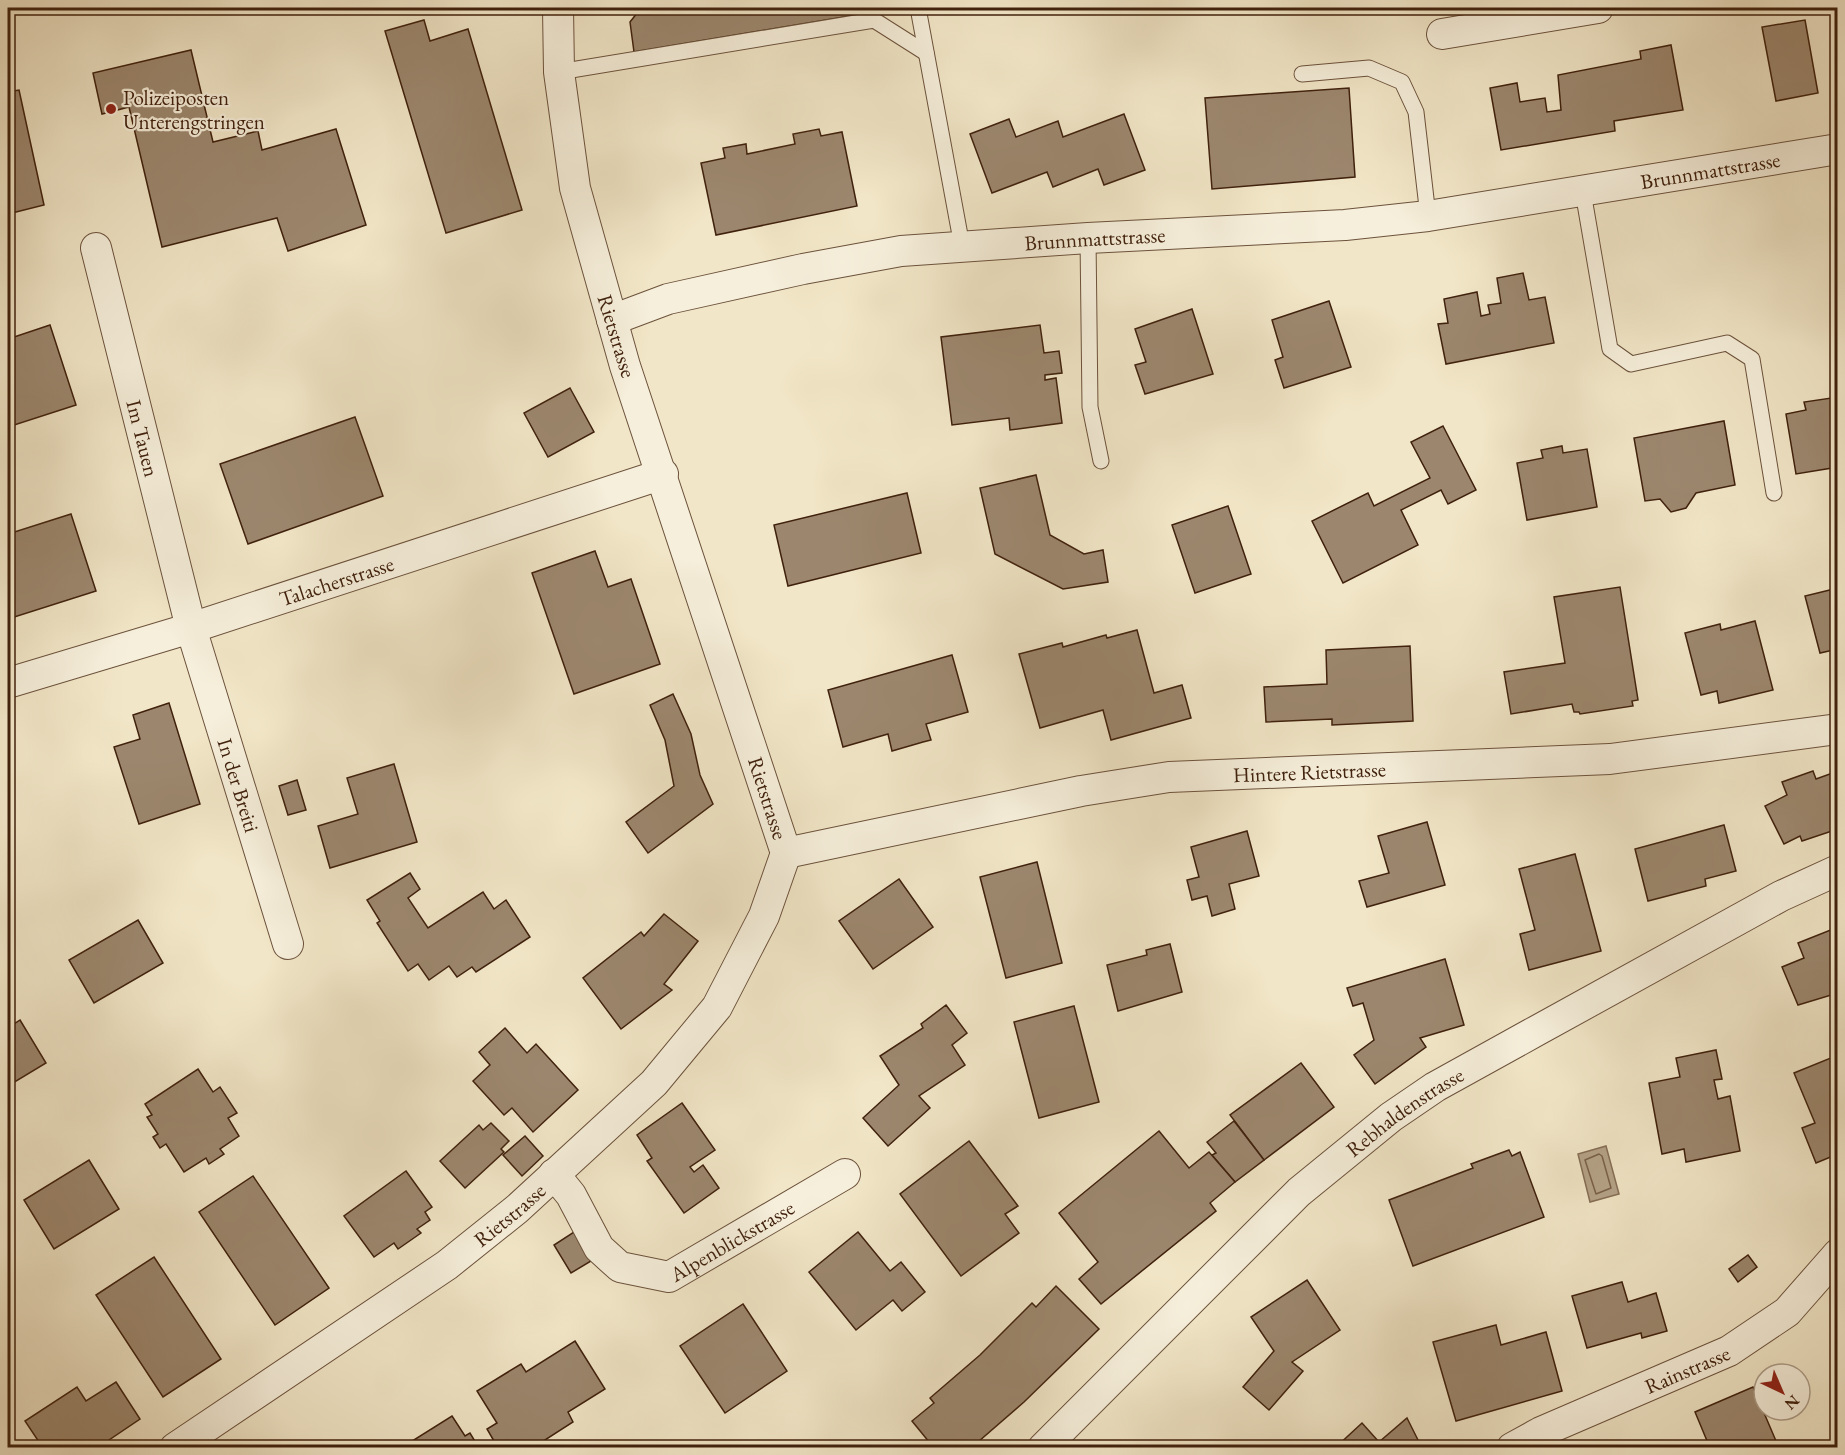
<svg xmlns="http://www.w3.org/2000/svg" width="1845" height="1455" viewBox="0 0 1845 1455" font-family="'EB Garamond',serif">
  <rect width="100%" height="100%" fill="#f1e6c7"/>
  <filter id="stains"><feTurbulence type="fractalNoise" baseFrequency=".00333" numOctaves="4"/><feColorMatrix values="0 0 0 0 .2 0 0 0 0 .09 0 0 0 0 .02 0 0 0 .5 -.17"/></filter>
  <radialGradient id="worn" r=".72"><stop offset=".6" stop-color="#630" stop-opacity="0"/><stop offset="1" stop-color="#630" stop-opacity=".3"/></radialGradient>
  <path fill="#b5a388" stroke="#866f57" stroke-width="1.5" d="M1606 1146 1619 1194 1590 1202 1578 1154Z"/>
  <g fill="none" stroke-linecap="round" stroke-linejoin="round">
    <path stroke="#7a624a" stroke-width="1.5" d="M1599 1154 1602 1156 1611 1188 1596 1194 1585 1160Z"/>
  </g>
  <g fill="#9c876e" stroke="#40210d" stroke-width="1.5">
    <path d="M641 8H898L634 52 630 22Z"/>
    <path d="M961 8H1004L962 14Z"/>
    <path d="M424 20 430 41 468 29 522 210 446 233 385 31Z"/>
    <path d="M1805 20 1818 93 1776 101 1762 27Z"/>
    <path d="M1671 45 1683 110 1614 121 1615 131 1501 150 1490 88 1517 83 1520 102 1545 98 1547 112 1561 110 1558 75 1641 59 1640 51Z"/>
    <path d="M191 50 213 142 258 131 262 150 336 129 366 225 288 251 277 218 162 247 129 107 102 114 93 73Z"/>
    <path d="M1349 88 1355 177 1212 189 1205 98Z"/>
    <path d="M19 90 44 205 8 214V92Z"/>
    <path d="M1124 114 1145 170 1104 185 1098 169 1053 187 1047 172 992 193 970 134 1009 119 1016 137 1058 121 1063 137Z"/>
    <path d="M819 129 821 136 842 132 857 206 716 235 701 163 725 158 723 148 746 144 747 154 795 144 793 134Z"/>
    <path d="M1523 273 1529 300 1545 297 1554 343 1446 364 1438 324 1448 323 1444 299 1477 292 1481 316 1490 314 1488 305 1501 303 1497 278Z"/>
    <path d="M1329 301 1351 367 1284 388 1275 360 1283 357 1272 320Z"/>
    <path d="M1192 309 1213 374 1145 394 1135 365 1146 362 1135 329Z"/>
    <path d="M50 325 76 405 8 427V339Z"/>
    <path d="M1040 325 1044 353 1059 351 1062 373 1045 375V380L1056 378 1062 423 1010 430 1009 418 952 425 941 337Z"/>
    <path d="M570 388 594 432 548 457 524 413Z"/>
    <path d="M1838 397V467L1796 474 1786 414 1806 410 1804 402Z"/>
    <path d="M355 417 383 496 248 544 220 464Z"/>
    <path d="M1724 421 1735 485 1696 493 1686 508 1671 512 1660 499 1645 501 1634 438Z"/>
    <path d="M1443 426 1476 490 1448 504 1441 490 1401 510 1418 545 1343 583 1312 521 1368 493 1374 506 1430 478 1411 442Z"/>
    <path d="M1562 446 1563 453 1587 449 1597 507 1527 520 1517 463 1543 458 1541 450Z"/>
    <path d="M1036 475 1050 535 1084 554 1103 550 1108 582 1063 589 995 554 980 488Z"/>
    <path d="M907 493 921 553 788 586 774 525Z"/>
    <path d="M1228 506 1251 574 1195 593 1172 525Z"/>
    <path d="M71 514 96 591 8 619V534Z"/>
    <path d="M595 551 608 587 631 579 660 664 574 694 532 573Z"/>
    <path d="M1620 587 1638 700 1632 701 1633 706 1580 714 1579 712H1574L1572 704 1511 714 1504 672 1565 663 1554 597Z"/>
    <path d="M1838 588V649L1820 653 1805 596Z"/>
    <path d="M1755 621 1773 690 1719 703 1717 691 1701 695 1685 633 1720 624 1721 630Z"/>
    <path d="M1137 630 1154 693 1182 685 1191 718 1111 740 1103 710 1040 728 1019 654 1062 643 1063 647 1106 635 1107 638Z"/>
    <path d="M1410 646 1413 721 1332 725V719L1266 722 1264 687 1327 684 1326 650Z"/>
    <path d="M952 655 968 712 926 724 931 740 923 742 892 751 888 734 843 747 828 690Z"/>
    <path d="M673 694 691 734 700 775 713 804 648 853 626 822 674 786 665 740 650 705Z"/>
    <path d="M169 703 200 804 139 824 114 747 140 739 133 715Z"/>
    <path d="M394 764 417 842 330 868 318 826 358 814 347 778Z"/>
    <path d="M1813 771 1816 779 1838 771V829L1802 841 1800 836 1784 844 1765 806 1787 795 1782 782Z"/>
    <path d="M297 780 306 810 288 815 279 786Z"/>
    <path d="M1427 822 1445 885 1367 907 1359 881 1389 873 1378 836Z"/>
    <path d="M1724 825 1736 871 1705 879 1706 886 1648 901 1635 849Z"/>
    <path d="M1247 831 1259 876 1229 884 1235 909 1212 916 1207 896 1192 900 1187 880 1199 877 1191 847Z"/>
    <path d="M1575 854 1601 951 1529 970 1520 934 1535 930 1519 869Z"/>
    <path d="M1037 862 1062 963 1006 978 980 877Z"/>
    <path d="M410 873 420 889 408 898 428 928 483 892 494 909 506 900 530 937 476 972 472 967 457 977 449 966 429 980 418 964 408 971 377 923 380 921 367 900Z"/>
    <path d="M899 879 933 927 873 969 839 921Z"/>
    <path d="M664 914 698 941 664 984 672 990 621 1029 583 978 641 932 644 936Z"/>
    <path d="M138 920 163 963 94 1003 69 960Z"/>
    <path d="M1838 927V993L1798 1005 1782 967 1804 958 1798 943Z"/>
    <path d="M1170 944 1182 992 1118 1011 1107 965 1147 955 1146 950Z"/>
    <path d="M1445 959 1464 1025 1420 1038 1426 1047 1375 1084 1354 1055 1374 1040 1363 1003 1353 1006 1347 988Z"/>
    <path d="M946 1005 967 1033 952 1045 965 1065 919 1096 930 1108 888 1146 863 1118 899 1085 880 1056 923 1028 921 1024Z"/>
    <path d="M1074 1006 1099 1102 1039 1118 1014 1022Z"/>
    <path d="M20 1020 46 1063 8 1086V1028Z"/>
    <path d="M505 1028 527 1053 536 1044 578 1090 533 1132 512 1108 504 1115 473 1081 490 1065 479 1052Z"/>
    <path d="M1716 1050 1722 1079 1714 1080 1718 1099 1730 1096 1740 1151 1686 1162 1684 1149 1662 1154 1649 1083 1680 1077 1676 1058Z"/>
    <path d="M1838 1055V1154L1816 1163 1802 1128 1815 1123 1794 1073Z"/>
    <path d="M1301 1063 1334 1107 1264 1160 1230 1115Z"/>
    <path d="M198 1069 213 1092 220 1087 237 1113 228 1118 239 1136 220 1149 224 1154 209 1164 206 1158 184 1172 166 1144 160 1148 153 1137 158 1134 147 1117 152 1115 145 1104Z"/>
    <path d="M682 1103 715 1150 690 1167 694 1172 703 1165 719 1188 684 1213 647 1161 652 1158 637 1135Z"/>
    <path d="M1234 1121 1264 1160 1235 1182 1212 1155 1216 1153 1207 1142Z"/>
    <path d="M491 1123 509 1141 501 1149 504 1152 465 1188 440 1161 479 1125 483 1130Z"/>
    <path d="M1159 1131 1189 1168 1209 1152 1235 1182 1210 1203 1216 1211 1101 1304 1079 1279 1098 1262 1059 1213Z"/>
    <path d="M525 1136 543 1156 522 1176 503 1155Z"/>
    <path d="M969 1141 1018 1206 1005 1214 1019 1233 961 1276 900 1194Z"/>
    <path d="M1509 1150 1512 1156 1520 1152 1544 1217 1413 1266 1389 1200 1473 1168 1471 1164Z"/>
    <path d="M89 1160 119 1209 54 1249 24 1200Z"/>
    <path d="M406 1171 432 1207 425 1212 430 1220 417 1229 421 1233 398 1249 394 1243 374 1257 344 1216Z"/>
    <path d="M253 1176 329 1288 275 1325 199 1212Z"/>
    <path d="M574 1232 591 1261 571 1273 554 1245Z"/>
    <path d="M858 1232 890 1271 901 1262 925 1292 902 1311 893 1300 856 1330 809 1272Z"/>
    <path d="M1748 1255 1757 1267 1738 1282 1729 1269Z"/>
    <path d="M154 1257 221 1359 163 1397 96 1295Z"/>
    <path d="M1307 1280 1340 1330 1292 1362 1303 1371 1269 1410 1243 1387 1274 1351 1251 1317Z"/>
    <path d="M1622 1282 1628 1302 1656 1293 1667 1331 1642 1338 1641 1333 1587 1348 1572 1296Z"/>
    <path d="M1056 1286 1099 1329 1024 1402 971 1448H934L912 1421 934 1403 930 1398 980 1355 1032 1303 1036 1307Z"/>
    <path d="M743 1304 787 1371 725 1413 680 1346Z"/>
    <path d="M1496 1325 1501 1345 1546 1332 1562 1391 1456 1421 1433 1342Z"/>
    <path d="M575 1341 605 1389 568 1412 573 1422 537 1445 538 1448H498L487 1429 497 1423 477 1391 521 1364 526 1372Z"/>
    <path d="M116 1382 140 1419 97 1448H43L25 1421 77 1387 86 1401Z"/>
    <path d="M1753 1387 1779 1448H1710L1695 1412Z"/>
    <path d="M452 1416 465 1436 470 1433 479 1448H401Z"/>
    <path d="M1407 1418 1422 1448H1335L1362 1423 1379 1442Z"/>
  </g>
  <g fill="none" stroke-linecap="round" stroke-linejoin="round">
    <g stroke="#6c523c" stroke-width="17">
      <g id="service">
        <path d="M918 8 962 246"/>
        <path d="M559 72 874 20 926 53"/>
        <path d="M1302 74 1369 68 1402 82 1416 112 1428 216"/>
        <path d="M1583 192 1610 349 1631 364 1727 343 1752 359 1774 493"/>
        <path d="M1088 238 1090 407 1101 461"/>
      </g>
    </g>
    <g stroke="#6c523c" stroke-width="32">
      <g id="minor">
        <path d="M1442 34 1598 8"/>
        <path id="s1" d="M96 248 191 628 288 944"/>
        <path id="s2" d="M612 320 668 299 803 269 901 251 1088 238 1345 225 1428 216 1838 149"/>
        <path id="s3" d="M8 683 191 628 663 474"/>
        <path id="s4" d="M786 853 1081 791 1169 777 1610 759 1838 729"/>
        <path id="s5" d="M554 1174 571 1195 599 1248 620 1267 669 1277 845 1174"/>
        <path id="s6" d="M175 1448 447 1265 517 1209 654 1083 717 1007 764 916 786 853 625 366 575 188 559 72 558 8"/>
        <path id="s7" d="M1043 1448 1299 1192 1391 1117 1435 1087 1538 1030 1781 896 1838 870"/>
        <path id="s8" d="M1512 1448 1541 1432 1729 1351 1787 1312 1838 1254"/>
      </g>
    </g>
    <use href="#service" stroke="#f6efdb" stroke-width="15"/>
    <use href="#minor" stroke="#f6efdb" stroke-width="30"/>
  </g>
  <circle fill="#8f2418" stroke="#f6efdb" stroke-width="2" cx="111" cy="109" r="6"/>
  <g text-anchor="middle" dominant-baseline="central" stroke-width="4.5" stroke-linejoin="round" paint-order="stroke">
    <g font-size="21" fill="#40210d" stroke="#f6efdb" text-anchor="start">
      <text x="123" y="97">Polizeiposten<tspan x="123" dy="24">Unterengstringen</tspan></text>
    </g>
    <g font-size="21" fill="#40210d" stroke="#f6efdb">
      <text stroke="none"><textPath href="#s2" startOffset="1112">Brunnmattstrasse</textPath></text>
      <text stroke="none"><textPath href="#s2" startOffset="492">Brunnmattstrasse</textPath></text>
      <text transform="translate(617 336) rotate(73)">Rietstrasse</text>
      <text stroke="none"><textPath href="#s1" startOffset="196">Im Tauen</textPath></text>
      <text stroke="none"><textPath href="#s3" startOffset="344">Talacherstrasse</textPath></text>
      <text stroke="none"><textPath href="#s4" startOffset="531">Hintere Rietstrasse</textPath></text>
      <text stroke="none"><textPath href="#s1" startOffset="556">In der Breiti</textPath></text>
      <text transform="translate(768 798) rotate(72)">Rietstrasse</text>
      <text stroke="none"><textPath href="#s7" startOffset="495">Rebhaldenstrasse</textPath></text>
      <text stroke="none"><textPath href="#s6" startOffset="408">Rietstrasse</textPath></text>
      <text stroke="none"><textPath href="#s5" startOffset="238">Alpenblickstrasse</textPath></text>
      <text stroke="none"><textPath href="#s8" startOffset="192">Rainstrasse</textPath></text>
    </g>
  </g>
  <rect width="1845" height="1455" fill="none" stroke="#f1e6c7" stroke-width="30"/>
  <rect x="9" y="9" width="1827" height="1437" fill="none" stroke="#40210d" stroke-width="3"/>
  <rect x="15" y="15" width="1815" height="1425" fill="none" stroke="#40210d" stroke-width="1.5"/>
  <g transform="translate(1782 1392) rotate(136)"><circle r="28" fill="#f6efdb" stroke="#ad9d89" stroke-width="1.5"/>
  <path d="M0-4.5L10 22L0 15L-10 22Z" fill="#8f2418"/>
  <text y="-9" font-size="16" font-weight="bold" text-anchor="middle" fill="#40210d">N</text>
  </g>
  <rect width="100%" height="100%" filter="url(#stains)"/>
  <rect width="100%" height="100%" fill="url(#worn)"/>
</svg>
